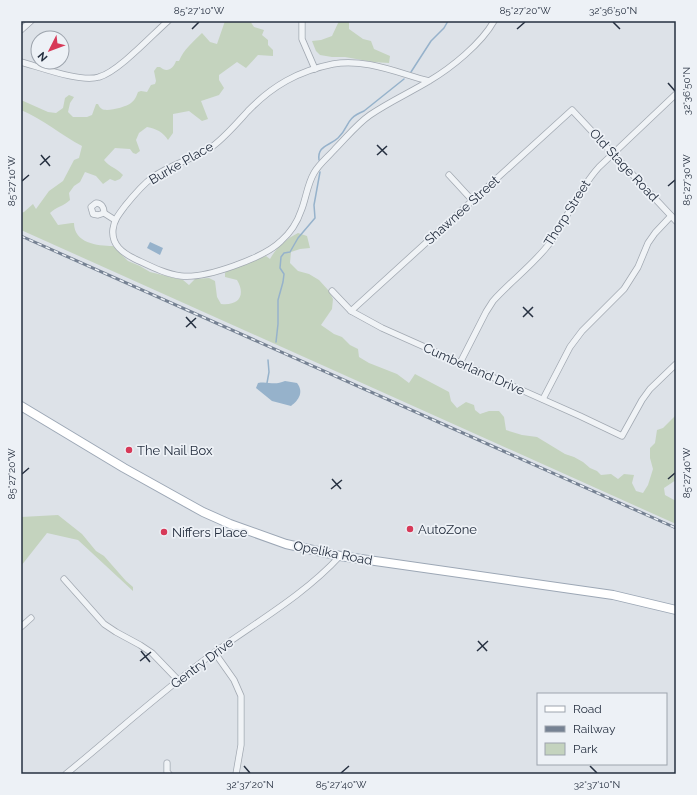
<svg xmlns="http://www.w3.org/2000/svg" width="697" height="795" viewBox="0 0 697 795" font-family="Raleway,sans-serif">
  <rect width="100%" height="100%" fill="#dde2e8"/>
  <g fill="#c4d3be">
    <path d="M225 21H250L254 27 264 30 262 35 268 40V45L273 50V56L258 55 246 68 237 62 219 75V80L224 88 219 95 201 101 208 119 202 121 189 111 173 114V133L168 140C163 132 157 129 147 127L139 133 136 140 140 151 136 154 133 153 130 149 115 148 104 160C109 167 117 168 123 175L120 179 115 181 110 179 103 184 96 176 85 172 80 182 74 186 69 193 70 200C64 206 56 207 50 213L58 225 72 223H74C74 243 97 246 113 246L128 261 140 266 150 272 183 280 189 285 195 279 209 278 215 281 217 297 221 304C239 306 246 295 237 280L225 277V273L228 269 248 263 266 256 270 259C276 248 286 239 298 233L307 236 310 248 300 249 291 252 290 263 298 271 309 274 319 280 329 291 333 299 332 309 321 325 334 334 342 337 350 345 358 349 359 357 369 363 397 374 409 383 415 374 449 392 451 401 457 408 466 402 474 405 475 410 480 414 489 411H499L504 417 506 430 522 435 537 437 565 454 574 457 583 462 590 468 597 471 601 475 611 474 618 479 624 474 634 475 632 483 636 491 643 493 648 485 653 469 650 458V448L655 443 657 430 663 428 676 415V480L664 488 665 495 676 501V524L21 230V213L24 212 33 204 36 209 49 191 63 181 74 160 79 158 82 146C61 135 43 119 21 110V100L48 112 56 113 63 108 65 98 69 95 74 97 70 103 68 112 73 117H87L92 115 96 104H98C99 106 100 108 102 109 107 112 126 107 131 103 135 100 136 97 138 92L141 91 147 92 151 85 155 84 156 81 154 71 157 67H160C167 73 173 69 176 61H179C184 49 193 42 202 33L210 42 217 44Z"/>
    <path d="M339 21H349V29L363 39 371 41 374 49 390 56 389 63 373 62 345 57H332L320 55 316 51 312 41 321 40 332 36Z"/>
    <path d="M58 515 82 534 96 551 104 556 126 581 133 587V591L78 540 47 533 21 566V517Z"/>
  </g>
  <g fill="#96b2cb">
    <path d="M150 242 163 248 160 255 147 248Z"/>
    <path d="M285 381 297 383C304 392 299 400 291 406L272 401 256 388 258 383C268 381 274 386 285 381Z"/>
  </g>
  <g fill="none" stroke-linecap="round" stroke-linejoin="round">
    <g stroke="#96b2cb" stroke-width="1.5">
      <path d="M411 72 431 41 444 28 448 21"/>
      <path d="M319 160C317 146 329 146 338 138 350 127 344 119 364 111L404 79"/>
      <path d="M276 342 278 324V300L283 282 284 274 280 268 281 257 284 253 290 252 298 238 315 218 314 205 320 172"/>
      <path d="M267 383 269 372 268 360"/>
    </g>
    <g stroke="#a2a9b2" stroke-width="7">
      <g id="street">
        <path d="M302 21V39L315 69"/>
        <path d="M21 30 31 21"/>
        <path d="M21 62C40 67 81 83 99 77 118 72 152 35 168 21"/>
        <path d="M429 81C398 73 365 58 333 64 298 71 272 86 248 111 237 123 226 136 213 146 194 159 171 164 153 177 142 185 133 196 125 206 119 214 114 220 113 229 111 245 123 253 135 259 150 266 165 274 181 276 205 279 264 258 281 241 290 233 297 223 301 211 306 199 307 185 314 173 319 164 328 157 335 149 346 138 357 124 370 115 389 102 409 93 429 81 451 68 481 44 494 21"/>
        <path d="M449 175 472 200"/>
        <path d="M96 203C101 203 104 207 104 213L98 215 93 214 91 207Z"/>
        <path d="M104 213 115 220"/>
        <path d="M332 291 351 311 382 328 580 416 622 436 642 400 650 389 676 364"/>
        <path d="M351 311 572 110 676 221"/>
        <path d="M460 363 486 312 493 301C510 282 535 263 549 244 567 219 578 190 599 167L676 94"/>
        <path d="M543 399 570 347 582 331 624 289 638 267 648 243 655 233 671 216"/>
        <path d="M64 579 104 624 116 632 140 645 152 653 178 680"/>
        <path d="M21 627 31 618"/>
        <path d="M215 653 234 680 241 696V745L236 774"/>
        <path d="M167 763V772L169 774"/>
        <path d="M66 774C116 733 163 690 215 652 258 621 304 595 340 556"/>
      </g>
    </g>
    <g stroke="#9ca7b5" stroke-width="10">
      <path id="primary" d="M21 406 124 468 203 512 230 524 286 544 340 556 613 595 676 610"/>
    </g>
    <use href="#street" stroke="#f0f3f6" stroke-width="5.5"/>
    <use href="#primary" stroke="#fff" stroke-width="8"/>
    <g stroke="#768293" stroke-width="3">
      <path id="rail" d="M21 236 676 528"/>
    </g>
    <use href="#rail" stroke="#edf1f6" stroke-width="1.5" stroke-dasharray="4.5" stroke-linecap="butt"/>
  </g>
  <path fill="none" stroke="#263040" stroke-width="1.5" d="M613 22 620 29M192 29 199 22M517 29 525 22M668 83 675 91M377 145 387 155M41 155 50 166M377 155 387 146M40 165 50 156M22 181 29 175M668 186 675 180M523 307 533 317M186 317 196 328M523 317 533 307M186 327 196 318M22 474 29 468M332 479 341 489M668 479 675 473M331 489 342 480M478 641 487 651M141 651 150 662M477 651 488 641M140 661 151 652M244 766 250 773M590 766 597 773M341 773 349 766"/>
  <g fill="#d73958" stroke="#edf1f6" stroke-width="1.5">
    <circle cx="129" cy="450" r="4"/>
    <circle cx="410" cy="529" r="4"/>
    <circle cx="164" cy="532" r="4"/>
  </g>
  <g text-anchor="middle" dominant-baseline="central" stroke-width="3.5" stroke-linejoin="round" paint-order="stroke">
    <g font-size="13" fill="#263040" stroke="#edf1f6">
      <text transform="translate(181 163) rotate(-30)">Burke Place</text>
      <text transform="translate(624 165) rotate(47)">Old Stage Road</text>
      <text transform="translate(462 210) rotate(-42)">Shawnee Street</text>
      <text transform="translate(567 213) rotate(-58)">Thorp Street</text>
      <text transform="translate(474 369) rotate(24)">Cumberland Drive</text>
      <text transform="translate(333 553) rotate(11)">Opelika Road</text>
      <text transform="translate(202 663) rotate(-37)">Gentry Drive</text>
    </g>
    <g font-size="13" fill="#263040" stroke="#edf1f6" text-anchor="start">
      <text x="137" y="450">The Nail Box</text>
      <text x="418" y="529">AutoZone</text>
      <text x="172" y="532">Niffers Place</text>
    </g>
  </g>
  <rect width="697" height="795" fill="none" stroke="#edf1f6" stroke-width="44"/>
  <rect x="537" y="693" width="130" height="72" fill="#edf1f6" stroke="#9da4ad"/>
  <rect x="545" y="706" width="20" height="6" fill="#ffffff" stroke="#9da4ad"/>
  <text x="573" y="713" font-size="12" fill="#263040">Road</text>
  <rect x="545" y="726" width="20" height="6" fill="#768293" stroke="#9da4ad"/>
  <text x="573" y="733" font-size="12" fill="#263040">Railway</text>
  <rect x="545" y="743" width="20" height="12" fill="#c4d3be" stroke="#9da4ad"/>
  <text x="573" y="753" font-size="12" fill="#263040">Park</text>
  <g transform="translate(50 50) rotate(228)"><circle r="19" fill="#edf1f6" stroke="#9da4ad"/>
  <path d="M0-3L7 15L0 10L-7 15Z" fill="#d73958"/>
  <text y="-6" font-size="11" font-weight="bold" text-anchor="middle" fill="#263040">N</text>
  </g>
  <rect x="22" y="22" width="653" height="751" fill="none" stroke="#263040" stroke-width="1.5"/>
  <g font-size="10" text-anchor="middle" fill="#263040">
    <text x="199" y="14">85°27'10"W</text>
    <text x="525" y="14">85°27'20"W</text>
    <text x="613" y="14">32°36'50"N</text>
    <text transform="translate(686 91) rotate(-90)" y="4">32°36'50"N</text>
    <text transform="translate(686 180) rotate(-90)" y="4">85°27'30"W</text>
    <text transform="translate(11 181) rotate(-90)" y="4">85°27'10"W</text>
    <text transform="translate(686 473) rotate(-90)" y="4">85°27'40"W</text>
    <text transform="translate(11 474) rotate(-90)" y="4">85°27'20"W</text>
    <text x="250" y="788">32°37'20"N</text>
    <text x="341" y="788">85°27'40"W</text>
    <text x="597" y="788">32°37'10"N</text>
  </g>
</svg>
